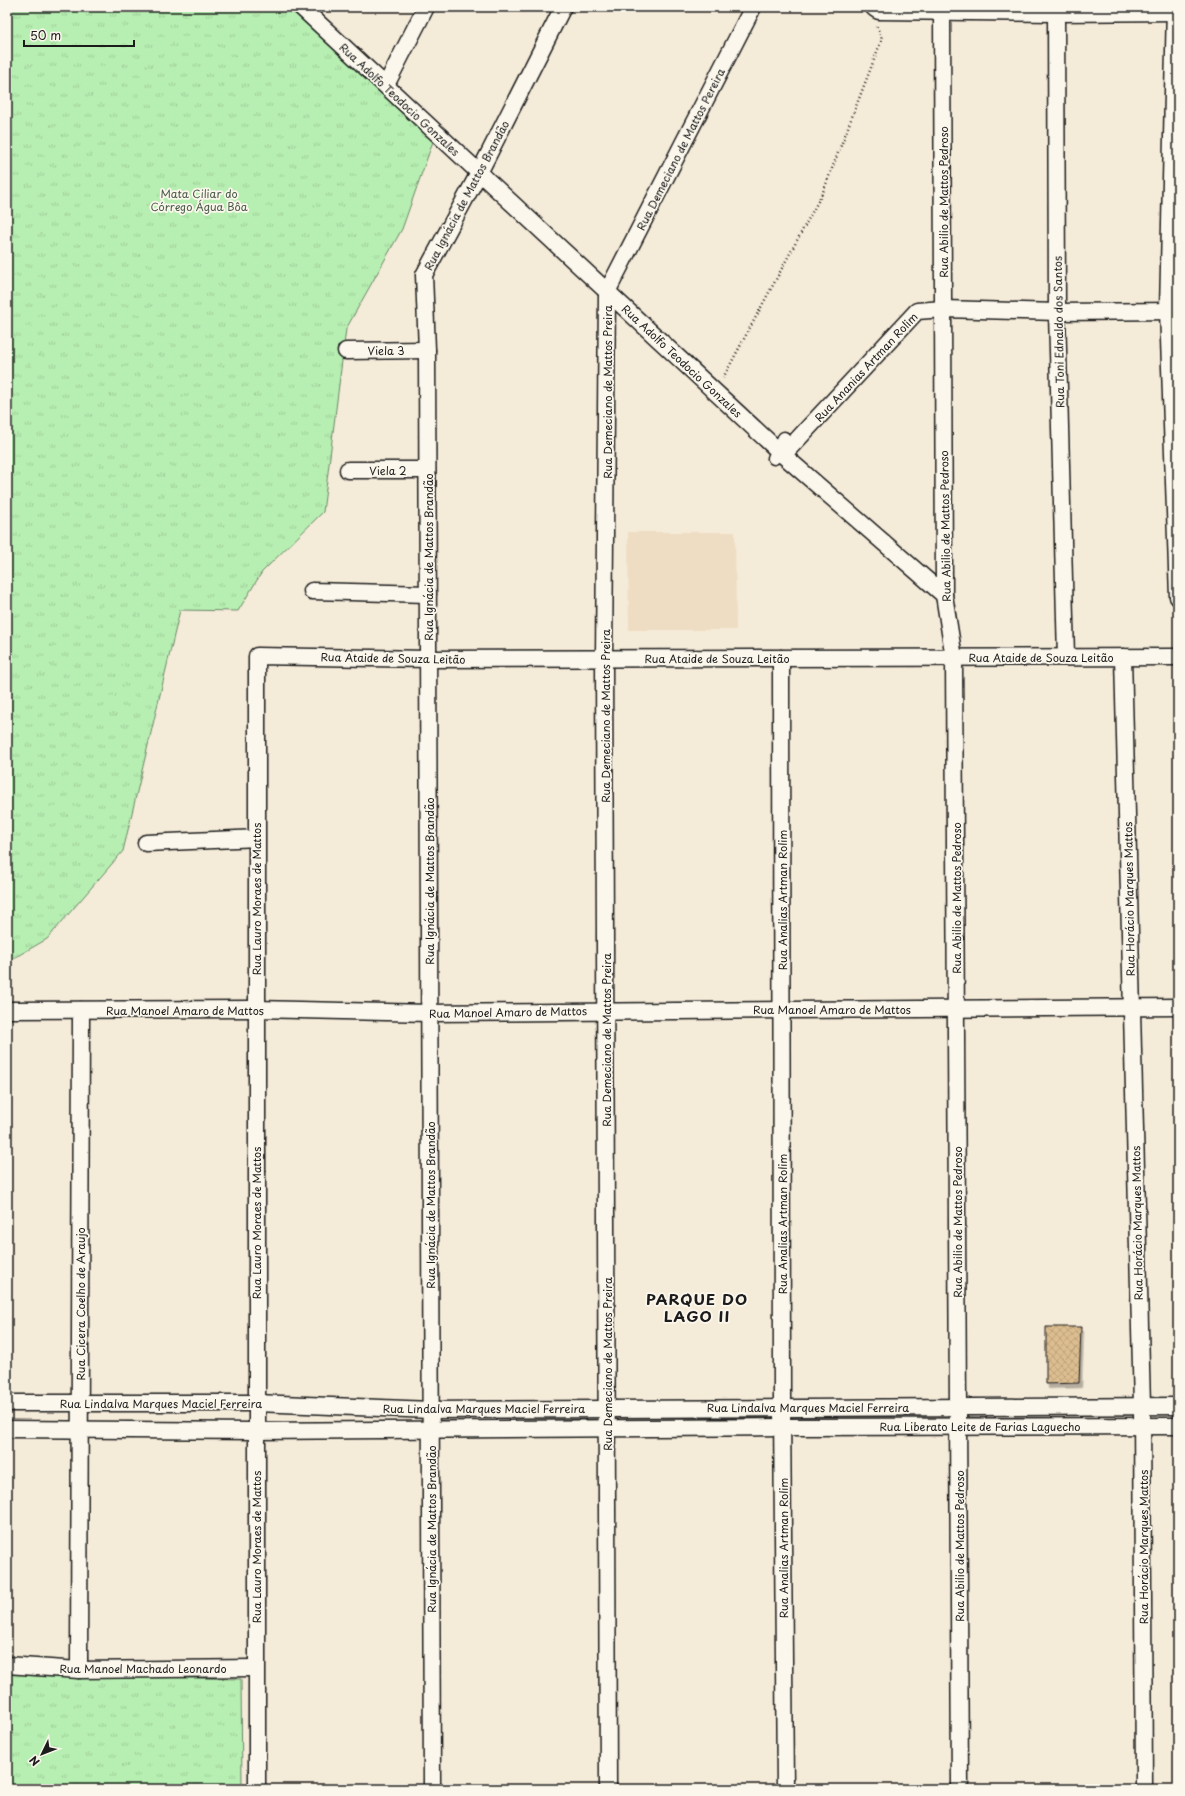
<svg xmlns="http://www.w3.org/2000/svg" width="1185" height="1796" viewBox="0 0 1185 1796" font-family="'Playpen Sans',sans-serif">
  <defs>
    <pattern id="park-tufts" width="24" height="20" patternUnits="userSpaceOnUse"><rect width="24" height="20" fill="#b7efb2"/><path d="M3 7l-1-3M5 7V3M7 7l1-3M15 17l-1-3M17 17v-4M19 17l1-3" fill="none" stroke="#9dcc98"/></pattern>
    <pattern id="building-cross-hatch" width="8" height="8" patternUnits="userSpaceOnUse"><rect width="8" height="8" fill="#dcbd8f"/><path d="M0 0l8 8M0 8l8-8" fill="none" stroke="#bca27b"/></pattern>
    <filter id="shadow"><feDropShadow dx="2.5" dy="4.5" stdDeviation="0" flood-color="#0004"/></filter>
  </defs>
  <rect width="100%" height="100%" fill="#f5ebd9"/>
  <filter id="ink" filterUnits="userSpaceOnUse"><feTurbulence type="fractalNoise" baseFrequency=".025" numOctaves="2"/><feDisplacementMap in="SourceGraphic" scale="8" xChannelSelector="R" yChannelSelector="G"/><feConvolveMatrix kernelMatrix="1 2 1 2 8 2 1 2 1" color-interpolation-filters="sRGB"/></filter>
  <g filter="url(#ink)">
    <path fill="#eeddc3" d="M628 532H735L736 630H629Z"/>
    <g fill="url(#park-tufts)" stroke="#6a8667">
      <path d="M7 7H300L436 133 402 229 346 329 323 512 262 572 238 611 180 610 123 851 47 939 7 962Z"/>
      <path d="M7 1674 241 1679 242 1789H7Z"/>
    </g>
    <path fill="url(#building-cross-hatch)" stroke="#1c1c1c" filter="url(#shadow)" d="M1046 1327H1081L1079 1383 1046 1384Z"/>
    <g fill="none" stroke-linecap="round" stroke-linejoin="round">
      <g stroke="#1c1c1c" stroke-width="15">
        <path id="pedestrian" d="M774 458 784 438"/>
      </g>
      <g stroke="#1c1c1c" stroke-width="19">
        <g id="minor">
          <path d="M301 7 783 455 944 595"/>
          <path d="M942 7 944 595 954 658 960 1789"/>
          <path d="M1056 7 1057 312 1066 657"/>
          <path d="M1175 7 1168 310 1178 597"/>
          <path d="M386 85 426 7"/>
          <path d="M346 351 427 350"/>
          <path d="M783 455 917 311 943 309 1057 312 1178 311"/>
          <path d="M348 470H427"/>
          <path d="M312 591 428 594"/>
          <path d="M1123 657 1142 1406 1144 1789"/>
          <path d="M781 658 782 1407 785 1789"/>
          <path d="M146 843 256 838"/>
          <path d="M7 1010 256 1009 429 1013 1178 1007"/>
          <path d="M7 1403H256L431 1410 1178 1406"/>
          <path d="M7 1429 256 1431 783 1427 1178 1426"/>
          <path d="M7 1665 79 1670 256 1668"/>
          <path d="M79 1670 81 1010"/>
          <path d="M257 1789V656L428 659 1178 657"/>
          <path d="M432 1789 427 350 424 275 479 173 563 7"/>
          <path d="M608 1789 604 659 607 292 753 7"/>
        </g>
      </g>
      <g stroke="#1c1c1c" stroke-width="23">
        <path id="tertiary" d="M876 7 879 9 1056 11 1178 10"/>
      </g>
      <path stroke="#1c1c1c" stroke-width="2.5" stroke-dasharray="1 3" stroke-linecap="butt" d="M723 378 823 192 882 39 876 25"/>
      <use href="#pedestrian" stroke="#fbf7ec" stroke-width="12"/>
      <use href="#minor" stroke="#fbf7ec" stroke-width="16"/>
      <use href="#tertiary" stroke="#fbf7ec" stroke-width="20"/>
    </g>
  </g>
  <g text-anchor="middle" dominant-baseline="central" stroke-width="3.5" stroke-linejoin="round" paint-order="stroke">
    <g font-size="11" fill="#1c1c1c" stroke="#fbf7ec">
      <text transform="translate(400 99) rotate(43)">Rua Adolfo Teodocio Gonzales</text>
      <text transform="translate(680 149) rotate(-63)">Rua Demeciano de Mattos Pereira</text>
      <text transform="translate(466 195) rotate(-62)">Rua Ignácia de Mattos Brandão</text>
      <text transform="translate(943 202) rotate(-90)">Rua Abilio de Mattos Pedroso</text>
      <text transform="translate(1058 332) rotate(-91)">Rua Toni Ednaldo dos Santos</text>
      <text x="386" y="350">Viela 3</text>
      <text transform="translate(682 361) rotate(43)">Rua Adolfo Teodocio Gonzales</text>
      <text transform="translate(866 367) rotate(-47)">Rua Ananias Artman Rolim</text>
      <text transform="translate(607 392) rotate(-90)">Rua Demeciano de Mattos Preira</text>
      <text x="388" y="470">Viela 2</text>
      <text transform="translate(945 526) rotate(-91)">Rua Abilio de Mattos Pedroso</text>
      <text transform="translate(428 557) rotate(-90)">Rua Ignácia de Mattos Brandão</text>
      <text x="1041" y="657">Rua Ataide de Souza Leitão</text>
      <text transform="translate(393 658) rotate(1)">Rua Ataide de Souza Leitão</text>
      <text x="717" y="658">Rua Ataide de Souza Leitão</text>
      <text transform="translate(605 716) rotate(-90)">Rua Demeciano de Mattos Preira</text>
      <text transform="translate(429 881) rotate(-90)">Rua Ignácia de Mattos Brandão</text>
      <text transform="translate(956 898) rotate(-90)">Rua Abilio de Mattos Pedroso</text>
      <text transform="translate(256 899) rotate(-90)">Rua Lauro Moraes de Mattos</text>
      <text transform="translate(1129 899) rotate(-91)">Rua Horácio Marques Mattos</text>
      <text transform="translate(782 900) rotate(-90)">Rua Analias Artman Rolim</text>
      <text x="832" y="1009">Rua Manoel Amaro de Mattos</text>
      <text x="185" y="1010">Rua Manoel Amaro de Mattos</text>
      <text transform="translate(508 1012) rotate(-1)">Rua Manoel Amaro de Mattos</text>
      <text transform="translate(606 1040) rotate(-90)">Rua Demeciano de Mattos Preira</text>
      <text transform="translate(430 1205) rotate(-90)">Rua Ignácia de Mattos Brandão</text>
      <text transform="translate(957 1222) rotate(-90)">Rua Abilio de Mattos Pedroso</text>
      <text transform="translate(256 1223) rotate(-90)">Rua Lauro Moraes de Mattos</text>
      <text transform="translate(1137 1223) rotate(-91)">Rua Horácio Marques Mattos</text>
      <text transform="translate(782 1224) rotate(-90)">Rua Analias Artman Rolim</text>
      <text transform="translate(80 1304) rotate(-90)">Rua Cicera Coelho de Araujo</text>
      <text transform="translate(607 1364) rotate(-90)">Rua Demeciano de Mattos Preira</text>
      <text x="161" y="1403">Rua Lindalva Marques Maciel Ferreira</text>
      <text x="808" y="1407">Rua Lindalva Marques Maciel Ferreira</text>
      <text x="484" y="1408">Rua Lindalva Marques Maciel Ferreira</text>
      <text x="980" y="1426">Rua Liberato Leite de Farias Laguecho</text>
      <text transform="translate(431 1529) rotate(-90)">Rua Ignácia de Mattos Brandão</text>
      <text transform="translate(959 1546) rotate(-90)">Rua Abilio de Mattos Pedroso</text>
      <text transform="translate(256 1547) rotate(-90)">Rua Lauro Moraes de Mattos</text>
      <text transform="translate(1143 1547) rotate(-90)">Rua Horácio Marques Mattos</text>
      <text transform="translate(783 1548) rotate(-90)">Rua Analias Artman Rolim</text>
      <text x="143" y="1668">Rua Manoel Machado Leonardo</text>
    </g>
    <g font-size="11" fill="#4a5b49" stroke="#fbf7ec">
      <text x="199" y="193">Mata Ciliar do<tspan x="199" dy="13">Córrego Água Bôa</tspan></text>
    </g>
    <g font-size="15" font-weight="bold" letter-spacing="1" fill="#1c1c1c" stroke="#fbf7ec">
      <text x="697" y="1298">PARQUE DO<tspan x="697" dy="17">LAGO II</tspan></text>
    </g>
  </g>
  <rect width="1185" height="1796" fill="none" stroke="#fbf7ec" stroke-width="24"/>
  <rect x="12" y="12" width="1161" height="1772" fill="none" stroke="#1c1c1c" stroke-width="1.5" filter="url(#ink)"/>
  <g transform="translate(42 1754) rotate(227)" stroke="#fbf7ec" stroke-width="3" paint-order="stroke">
  <path d="M0-3L7 15L0 10L-7 15Z" fill="#1c1c1c"/>
  <text y="-6" font-size="11" font-weight="bold" text-anchor="middle" fill="#1c1c1c">N</text>
  </g>
  <path d="M24 40v6h110v-6" fill="none" stroke="#1c1c1c" stroke-width="2"/>
  <text x="30" y="40" font-size="12" fill="#1c1c1c" stroke="#fbf7ec" stroke-width="3" paint-order="stroke">50 m</text>
</svg>
